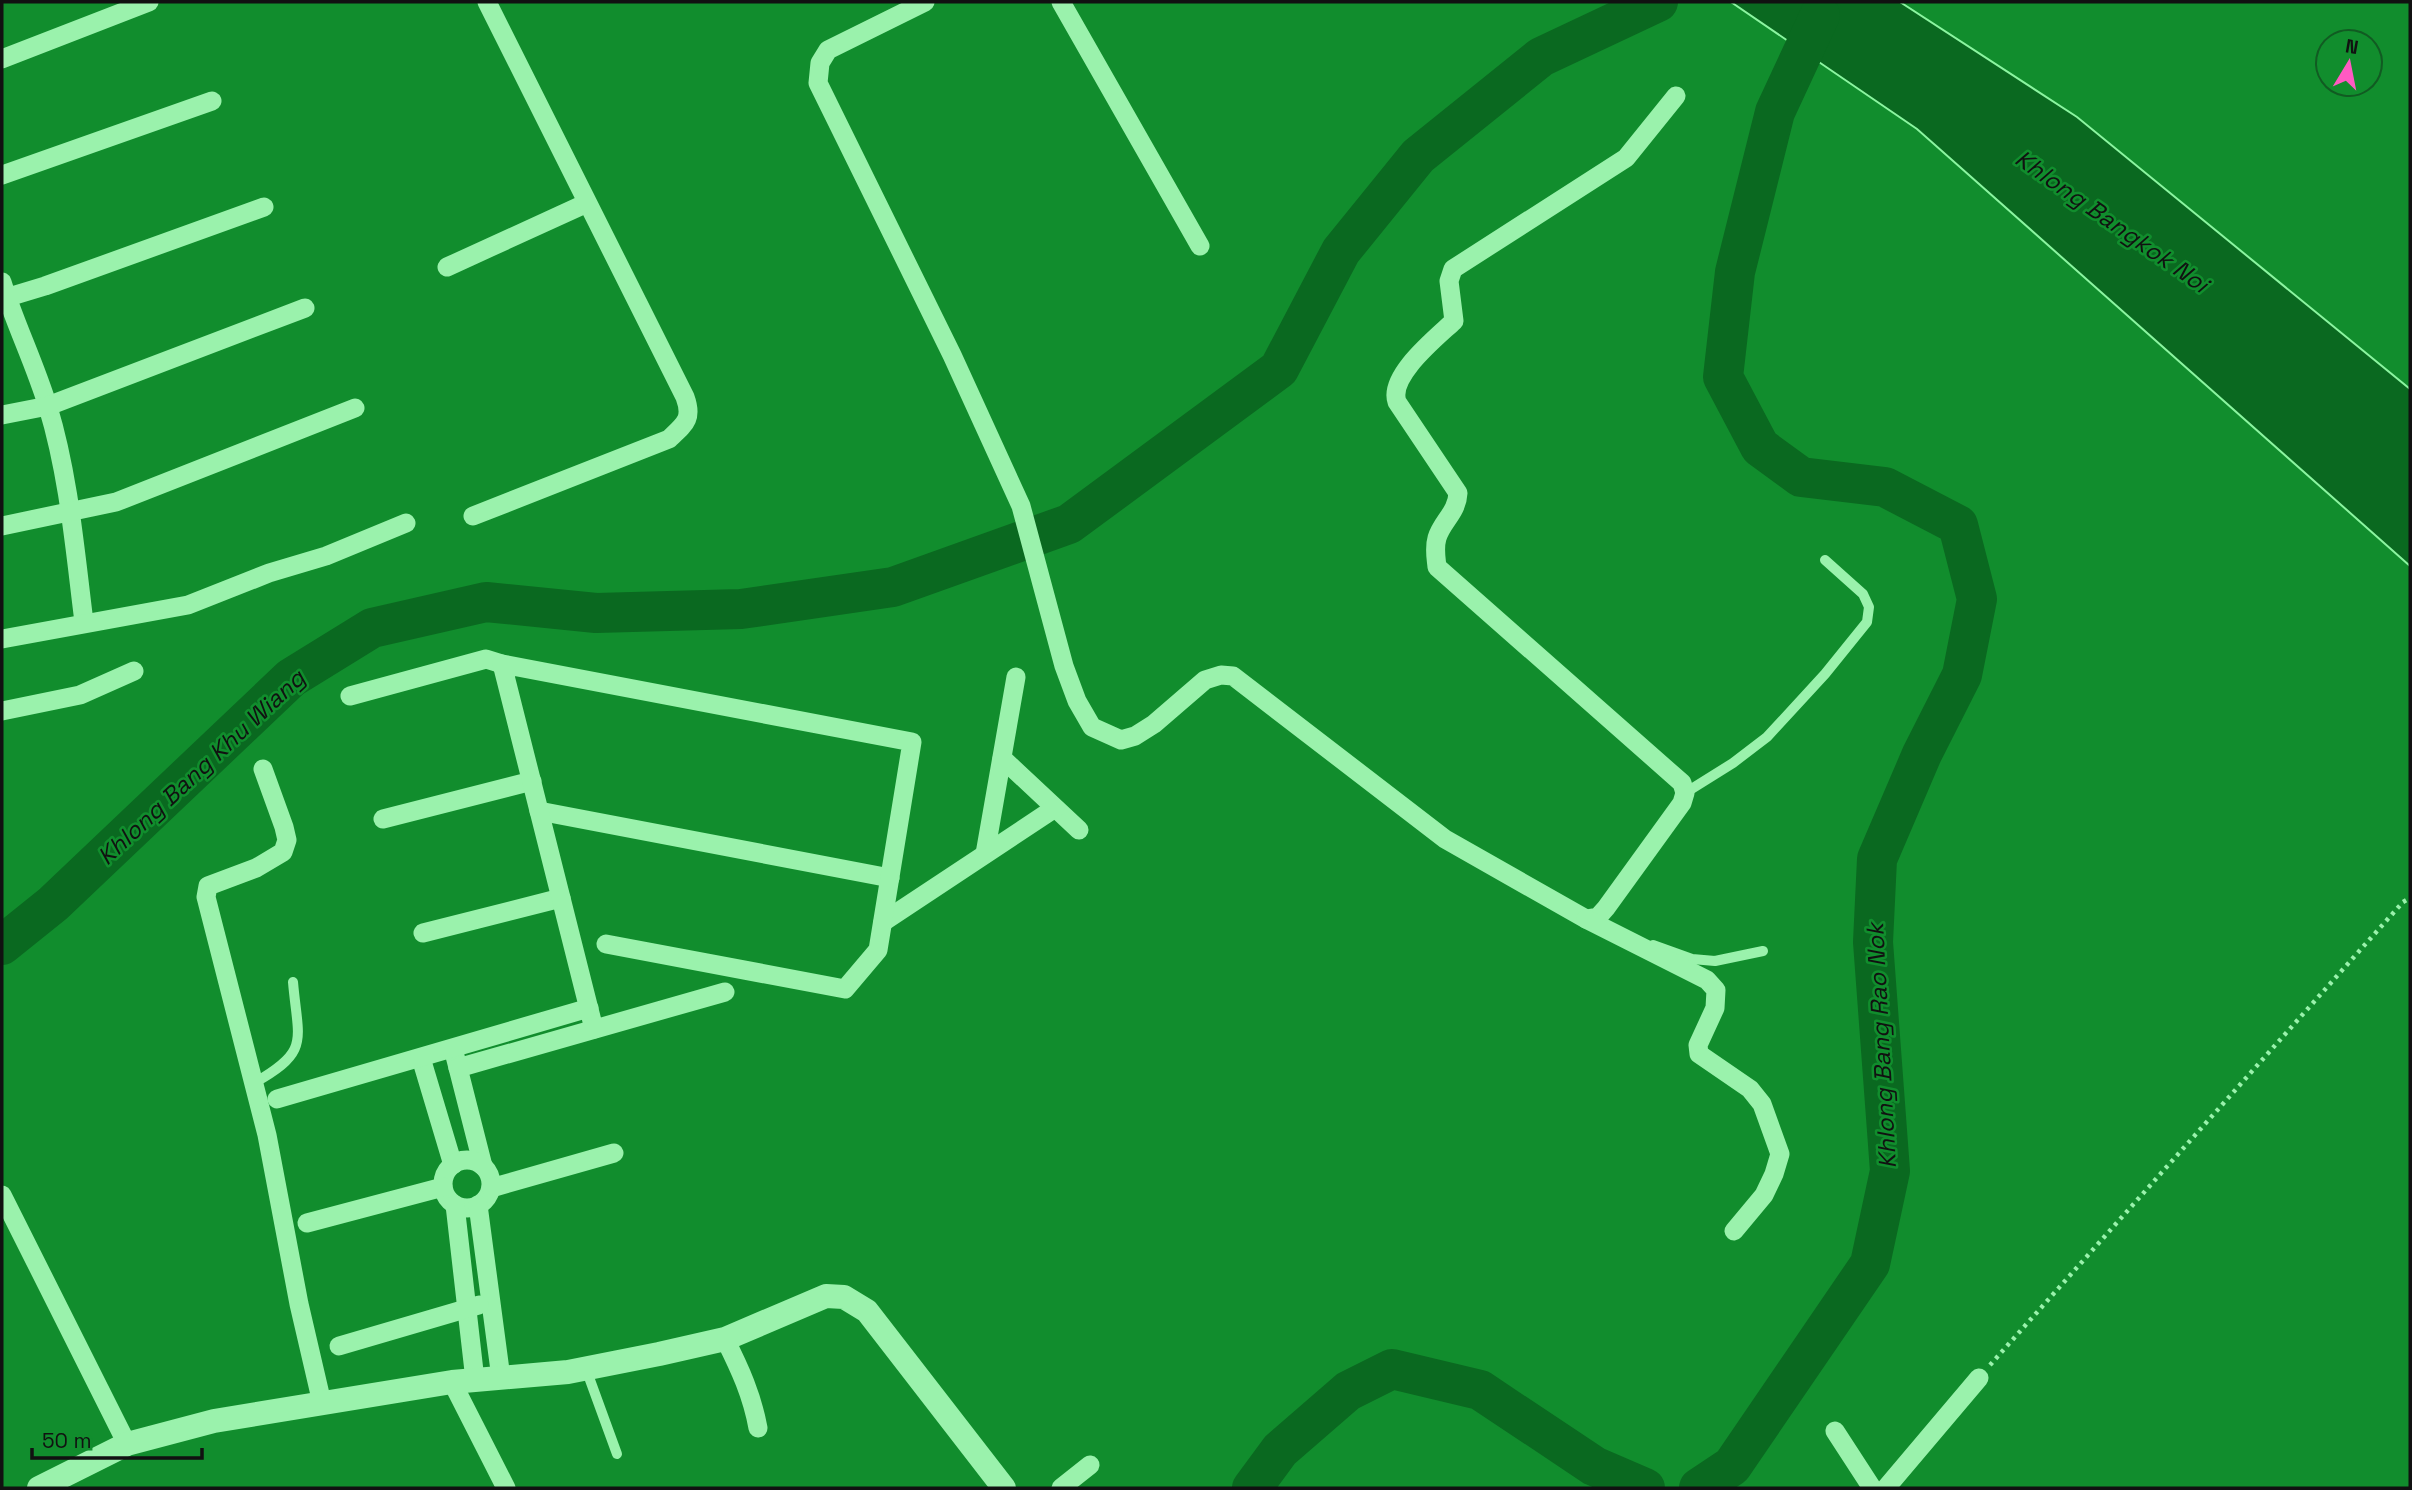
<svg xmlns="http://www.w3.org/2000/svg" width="2412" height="1490" viewBox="0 0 2412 1490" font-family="'Space Grotesk',sans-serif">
  <rect width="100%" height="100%" fill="#118d2d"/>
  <path fill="#0a6920" stroke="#8bf5a0" stroke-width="2" d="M1731 2H1900L2077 117 2410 389V566L1917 129Z"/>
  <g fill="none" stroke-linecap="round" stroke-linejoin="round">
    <g stroke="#0a6920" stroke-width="40">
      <path d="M2 945 53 904 291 678 372 628 486 602 596 613 741 609 893 587 1069 524 1279 369 1341 251 1418 156 1541 57 1658 2"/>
      <path d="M1252 1488 1280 1450 1348 1391 1392 1369 1480 1390 1594 1466 1645 1488"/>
      <path d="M1699 1488 1732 1466 1870 1264 1890 1171 1873 942 1877 859 1922 754 1962 675 1977 599 1958 525 1885 487 1801 477 1760 447 1723 377 1735 272 1775 112 1820 15"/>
    </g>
    <path stroke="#9af2ac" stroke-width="4.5" stroke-dasharray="3.5 5" stroke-linecap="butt" d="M1990 1365 2403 902 2410 898"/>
    <g stroke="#9af2ac" stroke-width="10">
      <path d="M1685 793 1733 763 1767 737 1825 674 1867 622 1869 607 1863 594 1825 560"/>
      <path d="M1653 945 1692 959 1715 961 1763 951"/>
      <path d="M254 1083C311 1051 298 1041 293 982"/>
      <path d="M586 1369 617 1454"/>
    </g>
    <g stroke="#9af2ac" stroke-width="19">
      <path d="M925 2 828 50 820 63 818 83 952 355 1021 506 1064 666 1077 701 1092 727 1121 740 1135 736 1154 724 1205 680 1221 675 1233 676 1445 839 1586 919 1598 917 1606 908 1682 803 1685 793 1682 783 1437 567C1436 557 1434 548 1437 538 1442 521 1457 513 1458 493L1397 402C1388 376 1436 338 1454 321L1449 281 1453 269 1626 158 1676 96"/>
      <path d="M1061 2 1200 246"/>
      <path d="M2 59 149 2"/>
      <path d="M2 175 212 101"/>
      <path d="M447 267 587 203"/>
      <path d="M2 282C15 324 35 364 48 407 69 476 75 551 84 622"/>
      <path d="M2 299 45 286 264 207"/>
      <path d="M2 415 48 406 305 308"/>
      <path d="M473 516 669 439C685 424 693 419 685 397L487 2"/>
      <path d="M2 526 116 502 355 408"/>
      <path d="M2 639 188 605 269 573 326 556 406 523"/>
      <path d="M350 696 486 659 502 664"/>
      <path d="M2 711 80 695 134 671"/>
      <path d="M1002 758 1079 830"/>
      <path d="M263 769 284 827 287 840 283 852 256 868 208 886 206 897 267 1135 299 1304 322 1403"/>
      <path d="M539 811 890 878"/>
      <path d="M383 819 532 781"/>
      <path d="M985 854 1016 677"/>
      <path d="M1586 919 1707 980 1716 990 1715 1008 1698 1045 1699 1054 1750 1089 1762 1104 1780 1154 1774 1174 1764 1195 1734 1231"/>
      <path d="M883 922 1055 808"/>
      <path d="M423 933 561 898"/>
      <path d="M594 1029 502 664 912 742 878 950 845 989 606 944"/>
      <path d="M455 1056 483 1166"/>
      <path d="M421 1058 453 1165"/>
      <path d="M458 1068 725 992"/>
      <path d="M277 1099 589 1008"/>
      <circle cx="467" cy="1184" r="24"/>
      <path d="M491 1188 614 1153"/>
      <path d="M2 1195 127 1444"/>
      <path d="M455 1205 475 1380"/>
      <path d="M478 1205 501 1378"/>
      <path d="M307 1223 443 1187"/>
      <path d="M725 1339C740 1369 752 1395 758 1428"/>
      <path d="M339 1346 479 1305"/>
      <path d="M452 1382 506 1488"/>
      <path d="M1835 1431 1872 1488"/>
      <path d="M1061 1488 1090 1465"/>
      <path d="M1886 1488 1979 1378"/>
    </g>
    <path stroke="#9af2ac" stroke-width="24" d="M39 1488 127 1444 214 1421 452 1382 568 1372 659 1354 725 1339 826 1296 844 1297 867 1311 1004 1488"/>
  </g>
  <g text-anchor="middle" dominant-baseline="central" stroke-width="5" stroke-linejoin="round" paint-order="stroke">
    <g font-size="24" font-style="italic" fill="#111" stroke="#118d2d">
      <text transform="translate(2112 221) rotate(35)">Khlong Bangkok Noi</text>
      <text transform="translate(201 767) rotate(-43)">Khlong Bang Khu Wiang</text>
      <text transform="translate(1881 1046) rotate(-93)">Khlong Bang Rao Nok</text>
    </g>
  </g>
  <rect width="2412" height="1490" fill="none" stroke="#111111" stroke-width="7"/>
  <g transform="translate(2349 63) rotate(10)"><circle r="33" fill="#118d2d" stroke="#115b22" stroke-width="2"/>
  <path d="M0-5L12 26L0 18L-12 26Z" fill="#ff5ac2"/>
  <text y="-10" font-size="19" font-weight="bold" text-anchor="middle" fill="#111111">N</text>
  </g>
  <path d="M32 1448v10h170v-10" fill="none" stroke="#111111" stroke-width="3.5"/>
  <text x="42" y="1448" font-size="21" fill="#111111" stroke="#118d2d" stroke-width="5" paint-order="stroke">50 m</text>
</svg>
